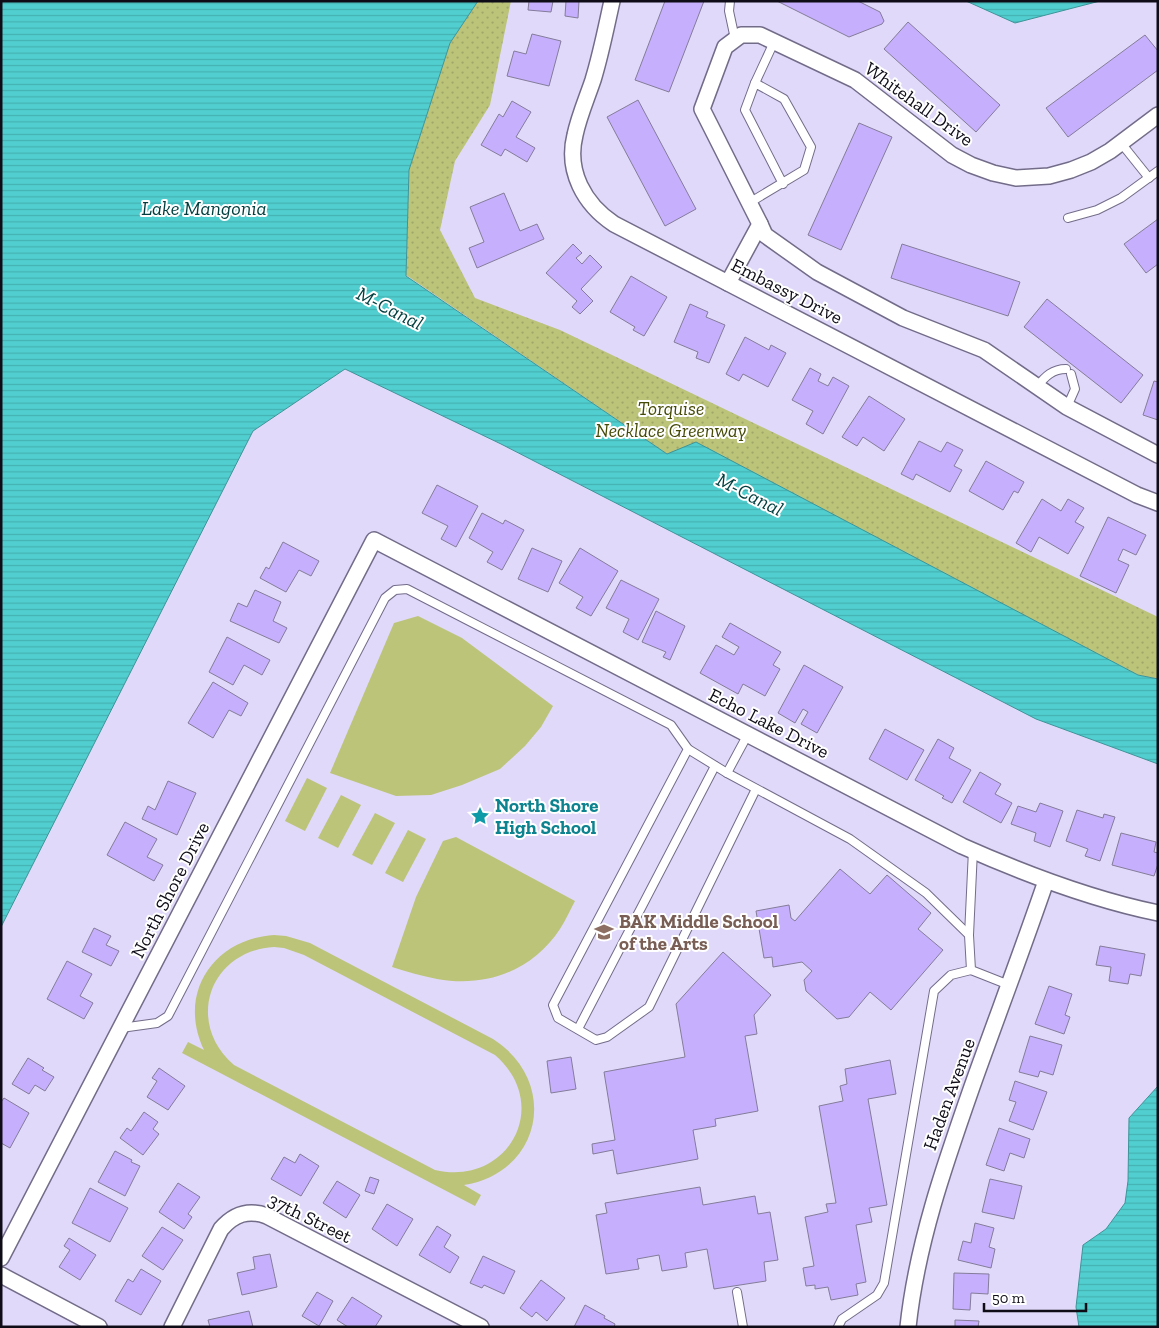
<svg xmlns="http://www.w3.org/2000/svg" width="1159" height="1328" viewBox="0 0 1159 1328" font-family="'Zilla Slab',serif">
  <defs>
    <pattern id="park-dots" width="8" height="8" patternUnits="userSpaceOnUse" patternTransform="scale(1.25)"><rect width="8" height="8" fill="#bcc47a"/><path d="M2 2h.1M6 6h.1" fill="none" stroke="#a0a769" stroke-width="1.8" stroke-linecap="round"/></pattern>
    <pattern id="water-rules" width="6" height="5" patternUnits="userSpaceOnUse" patternTransform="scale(1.25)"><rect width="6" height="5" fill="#51cfd0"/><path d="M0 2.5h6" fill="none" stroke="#45b1b2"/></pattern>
  </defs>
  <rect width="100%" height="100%" fill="#e1d9f9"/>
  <path fill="url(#park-dots)" d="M478 1H511L490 105 455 161 440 230 475 298 560 330 1158 617V679L1138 675 667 454 406 275 409 170 450 43Z"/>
  <g fill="#bcc47a" fill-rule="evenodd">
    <path d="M418 616 462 638 553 706 541 727 525 746 500 769 462 785 431 795 396 796 330 773 394 623Z"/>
    <path d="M307 778 327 788 305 831 285 821Z"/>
    <path d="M341 795 361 805 338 848 318 838Z"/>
    <path d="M375 813 395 823 372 865 352 855Z"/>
    <path d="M408 830 426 839 403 882 385 873Z"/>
    <path d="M456 837 575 901C570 910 566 920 560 929 532 971 486 988 437 979 422 976 407 972 392 967L416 897 443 841Z"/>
    <path d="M274 935 286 936 310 943 493 1039C559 1081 543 1172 464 1185L481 1195 475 1206 182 1053 188 1042 204 1050C177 994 213 939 274 935ZM274 947 284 948 304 955 495 1055C553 1105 508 1187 435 1170L234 1065C185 1023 209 951 274 947Z"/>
  </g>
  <g fill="url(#water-rules)" stroke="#3d9498">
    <path d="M1 1H478L450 43 409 170 406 276 667 454 696 442 1138 675 1158 679V764L1036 719 501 444 345 369 253 431 1 927Z"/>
    <path d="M966 1H1100L1015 23Z"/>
    <path d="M1158 1086V1327H1079L1076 1307 1083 1245 1106 1229 1125 1203 1128 1181 1129 1118Z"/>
  </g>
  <g fill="#c6b0fd" stroke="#847c9a">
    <path d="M529 1H553L551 12 528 10Z"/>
    <path d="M566 1H579L578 18 565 16Z"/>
    <path d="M665 1H704L669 92 635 80Z"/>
    <path d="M777 1H858L880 12 884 21 882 24 849 37Z"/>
    <path d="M908 22 1000 105 976 132 884 49Z"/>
    <path d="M532 34 561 41 549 86 507 76 514 51 526 54Z"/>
    <path d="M1145 35 1158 51V70L1068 137 1046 108Z"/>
    <path d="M638 100 696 209 665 226 607 117Z"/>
    <path d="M512 101 531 112 516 137 535 148 527 162 505 149 501 156 481 145 499 114 503 117Z"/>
    <path d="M859 123 892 137 841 250 808 235Z"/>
    <path d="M504 193 520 231 537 224 544 239 477 268 469 248 484 242 470 207Z"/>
    <path d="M1158 219V264L1146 273 1124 244Z"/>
    <path d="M573 244 582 253 576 258 582 264 590 255 602 267 581 289 593 301 580 314 572 307 577 301 546 273Z"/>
    <path d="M902 244 1020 282 1008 316 891 278Z"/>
    <path d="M631 276 667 297 644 336 633 330 635 327 610 312Z"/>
    <path d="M1047 299 1143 375 1121 403 1024 327Z"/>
    <path d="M690 304 708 312 706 317 725 325 709 363 696 358 698 352 674 342Z"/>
    <path d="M745 337 769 350 771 345 786 353 768 387 743 374 739 381 726 374Z"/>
    <path d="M810 368 821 374 818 381 828 386 833 377 849 386 823 434 806 424 813 411 792 400Z"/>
    <path d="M1154 381 1158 382V420L1143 415Z"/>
    <path d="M869 396 905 419 884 451 863 437 857 446 842 437Z"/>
    <path d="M919 441 941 452 947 442 963 450 954 466 962 470 950 492 916 474 913 480 901 474Z"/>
    <path d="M986 461 1024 482 1018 493 1014 491 1003 510 969 491Z"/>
    <path d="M437 485 478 506 456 547 441 539 448 526 422 513Z"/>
    <path d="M1042 499 1061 511 1068 499 1084 508 1075 522 1084 527 1068 554 1039 537 1031 552 1016 543Z"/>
    <path d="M482 513 503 524 505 520 524 530 502 570 487 562 493 552 469 538Z"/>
    <path d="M1108 517 1146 535 1136 555 1123 549 1118 560 1129 565 1116 593 1080 576Z"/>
    <path d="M283 542 319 561 311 576 299 570 286 592 260 578 266 567 269 569Z"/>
    <path d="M532 548 562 561 548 592 518 579Z"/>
    <path d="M580 548 618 571 591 616 576 608 583 597 559 583Z"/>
    <path d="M621 580 659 599 638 640 623 632 629 619 606 608Z"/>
    <path d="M255 590 281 602 273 621 287 628 279 643 230 621 238 603 247 607Z"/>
    <path d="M656 611 685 626 670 660 663 657 666 652 642 642Z"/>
    <path d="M730 623 781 652 773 665 780 669 765 696 743 684 738 694 700 673 716 645 734 655 739 647 722 637Z"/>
    <path d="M227 637 270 660 262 675 244 665 233 685 209 672Z"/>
    <path d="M804 665 843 687 817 733 801 724 808 712 803 709 795 723 778 713Z"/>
    <path d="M213 682 248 703 241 716 229 710 213 738 188 723Z"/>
    <path d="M885 729 924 750 907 780 869 759Z"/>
    <path d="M938 739 954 748 949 758 971 770 952 803 942 798 944 796 915 780Z"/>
    <path d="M980 772 1001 784 995 794 1012 803 1001 823 963 802Z"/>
    <path d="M168 781 196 793 177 835 142 819 148 806 155 810Z"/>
    <path d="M1040 803 1063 811 1050 847 1034 841 1036 833 1011 824 1018 806 1036 812Z"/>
    <path d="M1077 810 1103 818 1104 814 1115 817 1100 861 1085 856 1088 849 1066 841Z"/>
    <path d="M125 822 157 839 147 857 163 865 154 881 107 855Z"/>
    <path d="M1121 833 1156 842 1154 852 1158 853V864L1154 876 1112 865Z"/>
    <path d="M840 869 870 894 887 875 931 913 918 929 943 950 891 1010 870 992 849 1017 837 1019 806 991 804 980 812 971 802 962 773 967 772 957 764 958 756 911 789 905 791 918 795 921Z"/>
    <path d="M94 928 111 936 106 945 119 951 111 966 82 952Z"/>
    <path d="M1100 946 1145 954 1141 976 1130 974 1128 984 1109 981 1111 967 1096 965Z"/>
    <path d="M723 952 771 995 754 1015 757 1034 745 1036 758 1111 715 1119 716 1126 693 1130 698 1159 617 1174 613 1150 593 1154 592 1144 615 1140 604 1072 685 1057 676 1004Z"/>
    <path d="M67 961 92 974 80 996 93 1003 84 1019 47 999Z"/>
    <path d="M1049 986 1072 994 1065 1015 1070 1017 1064 1034 1035 1024Z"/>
    <path d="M1030 1036 1062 1045 1053 1075 1040 1071 1038 1077 1019 1072Z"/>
    <path d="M571 1057 576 1089 551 1093 547 1061Z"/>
    <path d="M28 1058 44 1068 42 1070 54 1077 45 1091 35 1085 29 1094 12 1084Z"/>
    <path d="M890 1060 896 1094 868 1099 887 1205 869 1208 872 1222 856 1225 866 1282 856 1284 858 1295 831 1300 828 1287 815 1289V1285L806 1286 803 1268 814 1266 805 1217 828 1212 826 1204 836 1203 819 1106 843 1101 840 1086 847 1084 845 1069Z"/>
    <path d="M159 1068 185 1086 168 1110 147 1097 157 1081 152 1078Z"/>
    <path d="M1015 1081 1047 1092 1033 1130 1009 1121 1016 1102 1009 1100Z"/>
    <path d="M4 1098 29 1113 10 1148 1 1143V1102Z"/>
    <path d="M144 1112 158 1122 153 1129 159 1134 143 1155 120 1138 127 1128 131 1131Z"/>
    <path d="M999 1128 1030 1139 1024 1158 1010 1153 1004 1171 986 1165Z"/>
    <path d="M115 1151 132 1160 131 1162 140 1166 125 1196 98 1182Z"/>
    <path d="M300 1154 319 1166 301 1196 271 1179 284 1157 295 1163Z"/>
    <path d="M370 1177 379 1180 374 1194 365 1191Z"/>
    <path d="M990 1179 1022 1186 1014 1219 982 1212Z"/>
    <path d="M337 1181 360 1195 346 1218 323 1203Z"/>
    <path d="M178 1183 200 1197 188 1214 192 1217 184 1229 159 1212Z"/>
    <path d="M700 1187 703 1205 755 1196 758 1214 770 1212 778 1260 764 1262 766 1281 714 1289 707 1249 685 1253 687 1267 662 1271 659 1255 637 1259 639 1269 606 1274 596 1215 607 1213 605 1203Z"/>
    <path d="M90 1188 128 1208 110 1242 72 1223Z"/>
    <path d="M387 1204 413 1219 397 1246 372 1229Z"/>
    <path d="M975 1223 994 1228 989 1247 995 1249 991 1268 958 1260 963 1241 971 1243Z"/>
    <path d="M437 1226 451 1235 444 1247 459 1257 450 1273 419 1255Z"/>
    <path d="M162 1227 183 1240 163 1270 142 1256Z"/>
    <path d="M69 1238 96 1255 80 1280 59 1267 70 1250 64 1246Z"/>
    <path d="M270 1254 277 1287 242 1295 237 1273 255 1269 253 1257Z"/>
    <path d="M483 1256 515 1271 504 1294 484 1285 482 1288 470 1283Z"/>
    <path d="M141 1269 161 1281 141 1315 115 1301 128 1279 133 1282Z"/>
    <path d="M954 1273 989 1274 988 1294 971 1293 970 1310 953 1309Z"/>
    <path d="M541 1280 565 1298 547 1321 536 1312 532 1317 520 1308Z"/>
    <path d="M317 1292 333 1301 319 1326 302 1316Z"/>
    <path d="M352 1297 382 1316 375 1327H348L337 1320Z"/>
    <path d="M585 1305 605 1316 604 1318 615 1324 614 1327H574Z"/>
    <path d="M249 1311 253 1327H210L208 1320Z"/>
    <path d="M955 1320 979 1321 978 1327H955Z"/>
  </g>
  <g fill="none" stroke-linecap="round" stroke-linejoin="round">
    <g stroke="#736c89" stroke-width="10">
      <g id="service">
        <path d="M730 1 729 11 735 39"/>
        <path d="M755 83 774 42"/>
        <path d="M1121 143 1149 178"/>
        <path d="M749 203 804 170 811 147 784 99 755 83 745 110 783 184"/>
        <path d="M1068 218 1097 210 1121 198 1158 171"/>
        <path d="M1037 387C1045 376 1053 369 1066 369"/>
        <path d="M1067 407 1075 389 1071 374"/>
        <path d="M748 734 727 773 850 839 926 893 969 935 971 970 1009 985"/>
        <path d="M688 749 727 773"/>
        <path d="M969 935 973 850"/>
        <path d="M121 1028 157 1023 168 1016 385 598 395 590 407 589 671 725 688 749 553 1005 558 1018 596 1040 607 1037 649 1007 756 789"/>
        <path d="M578 1029 715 766"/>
        <path d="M737 1292 743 1327"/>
        <path d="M838 1327 842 1319 877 1295 884 1283 934 991 951 975 971 970"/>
      </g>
    </g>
    <g stroke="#736c89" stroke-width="18">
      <g id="minor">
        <path d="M612 1C606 28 601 54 593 80 587 98 579 116 575 135 566 171 584 204 614 224L1137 495 1158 503"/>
        <path d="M760 224 765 235 817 272 903 318 984 350 1067 407 1158 455"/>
        <path d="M728 283 760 224 702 109 725 47 741 35H760L855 80 952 155 971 165 993 173 1016 178 1049 176 1071 170 1091 162 1110 151 1158 115"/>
        <path d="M1 1258 374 540 962 846C1025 874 1090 899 1158 913"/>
        <path d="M1 1275 99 1327"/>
        <path d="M172 1327 221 1229C234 1214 248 1209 267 1216L481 1327"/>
        <path d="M908 1327C917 1242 946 1161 974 1081 998 1014 1023 948 1046 881"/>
      </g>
    </g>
    <use href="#service" stroke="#fff" stroke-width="8"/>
    <use href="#minor" stroke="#fff" stroke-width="15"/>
  </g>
  <defs>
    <g id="sight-bare" transform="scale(1.5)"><path d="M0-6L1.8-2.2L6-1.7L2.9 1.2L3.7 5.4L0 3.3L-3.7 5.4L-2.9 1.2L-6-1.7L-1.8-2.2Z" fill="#0f9aa8" stroke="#fff" stroke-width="2.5" paint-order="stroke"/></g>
    <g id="school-bare" transform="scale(1.5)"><path d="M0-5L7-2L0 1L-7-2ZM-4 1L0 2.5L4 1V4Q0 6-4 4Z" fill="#8d6e63" stroke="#fff" stroke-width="2.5" paint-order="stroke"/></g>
  </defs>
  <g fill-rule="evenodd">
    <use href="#sight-bare" x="480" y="816"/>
    <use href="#school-bare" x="604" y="932"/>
  </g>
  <g text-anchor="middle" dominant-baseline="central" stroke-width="4" stroke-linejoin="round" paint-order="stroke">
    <g font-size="19" fill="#0f0c17" stroke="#fff">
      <text transform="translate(919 104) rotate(36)">Whitehall Drive</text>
      <text transform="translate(787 291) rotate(27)">Embassy Drive</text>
      <text transform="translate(769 723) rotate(27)">Echo Lake Drive</text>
      <text transform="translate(170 890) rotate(-63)">North Shore Drive</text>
      <text transform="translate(949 1094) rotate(-70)">Haden Avenue</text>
      <text transform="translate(310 1218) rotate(26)">37th Street</text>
    </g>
    <g font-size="19" font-style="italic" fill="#454a06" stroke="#fff">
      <text x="671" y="408">Torquise<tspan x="671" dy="22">Necklace Greenway</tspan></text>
    </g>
    <g font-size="19" font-weight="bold" fill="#0d838f" stroke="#fff" text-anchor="start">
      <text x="495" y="805">North Shore<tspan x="495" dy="22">High School</tspan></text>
    </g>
    <g font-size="19" font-weight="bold" fill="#785e54" stroke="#fff" text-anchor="start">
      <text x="619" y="921">BAK Middle School<tspan x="619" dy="22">of the Arts</tspan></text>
    </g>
    <g font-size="20" font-style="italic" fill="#003d3e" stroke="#fff">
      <text x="204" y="208">Lake Mangonia</text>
      <text transform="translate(390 308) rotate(27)">M-Canal</text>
      <text transform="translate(750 494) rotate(27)">M-Canal</text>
    </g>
  </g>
  <rect width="1159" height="1328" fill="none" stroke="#0f0c17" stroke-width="5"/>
  <path d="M984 1303v8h102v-8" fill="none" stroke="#0f0c17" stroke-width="2.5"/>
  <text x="992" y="1303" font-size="15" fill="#0f0c17" stroke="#ffffff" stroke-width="4" paint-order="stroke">50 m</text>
</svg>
